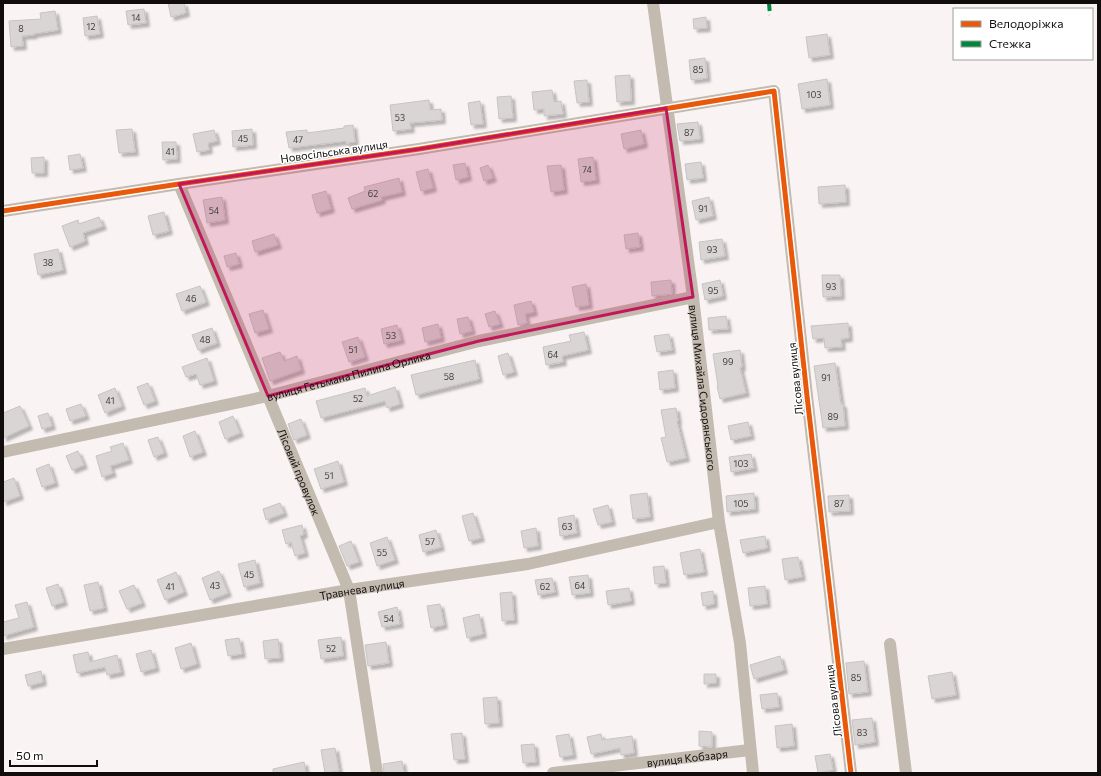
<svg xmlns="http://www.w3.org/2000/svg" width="1101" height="776" viewBox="0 0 1101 776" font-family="Commissioner,sans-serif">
  <defs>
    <filter id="shadow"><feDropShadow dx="3.5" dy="3.5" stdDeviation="1" flood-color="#0004"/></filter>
  </defs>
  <rect width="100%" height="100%" fill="#f9f4f3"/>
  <g fill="#d9d5d4" stroke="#c8c4c3" filter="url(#shadow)">
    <path d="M168 3H184L186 13 171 17Z"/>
    <path d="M144 9 146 23 128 25 126 11Z"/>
    <path d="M55 11 58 30 33 34 34 35 22 36 23 46 11 47 9 21 41 19 40 13Z"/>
    <path d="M97 16 100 34 85 36 83 18Z"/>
    <path d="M706 17 707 28 694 29 693 19Z"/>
    <path d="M827 34 830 55 809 58 806 37Z"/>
    <path d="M705 58 707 78 691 80 689 60Z"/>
    <path d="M630 75 631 101 617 102 615 76Z"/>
    <path d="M827 79 830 105 802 109 798 84Z"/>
    <path d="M587 80 589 102 577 103 574 81Z"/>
    <path d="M552 90 554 102 561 101 563 114 544 116V109L534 110 532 92Z"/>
    <path d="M511 96 513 118 499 119 497 97Z"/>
    <path d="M429 100 430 110 441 109 442 120 410 123 411 129 393 131 390 105Z"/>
    <path d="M480 101 483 124 471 125 468 103Z"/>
    <path d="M698 122 700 139 680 141 677 124Z"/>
    <path d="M353 125 355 142 346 143V141L289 148 286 132 307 130V133L344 128V126Z"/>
    <path d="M132 129 135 152 119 153 116 130Z"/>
    <path d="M252 129 253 145 233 147 232 131Z"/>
    <path d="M214 130 217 141 208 143 209 150 197 152 193 134Z"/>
    <path d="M641 130 644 144 624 149 621 134Z"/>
    <path d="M162 142H176L177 159 163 160Z"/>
    <path d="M80 154 83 168 70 170 68 156Z"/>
    <path d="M44 157V173H32L31 158Z"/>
    <path d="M593 157 596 180 581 182 578 159Z"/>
    <path d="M701 162 703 178 687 180 685 164Z"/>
    <path d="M465 163 468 177 456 180 453 165Z"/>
    <path d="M488 165 493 178 484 181 480 168Z"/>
    <path d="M561 165 564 190 551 192 547 166Z"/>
    <path d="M428 169 433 188 421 191 416 172Z"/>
    <path d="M399 178 402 192 381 197 382 200 352 209 348 198 365 191 364 187Z"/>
    <path d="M845 185 846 202 819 204 818 187Z"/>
    <path d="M326 191 331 209 317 213 312 195Z"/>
    <path d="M222 197 225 220 207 223 203 200Z"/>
    <path d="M709 197 713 216 696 220 692 201Z"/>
    <path d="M164 212 169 231 153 235 148 216Z"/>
    <path d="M99 217 103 226 83 233 85 241 70 247 62 226 78 220 79 224Z"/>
    <path d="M638 233 640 247 626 249 624 235Z"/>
    <path d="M274 234 278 245 255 252 252 241Z"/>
    <path d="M722 239 725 256 701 260 699 242Z"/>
    <path d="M58 249 63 270 38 275 34 254Z"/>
    <path d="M236 253 239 264 227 267 224 256Z"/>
    <path d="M822 275H840L841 296 823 297Z"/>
    <path d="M671 280 672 294 652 296 651 282Z"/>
    <path d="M720 280 723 296 705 300 702 284Z"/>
    <path d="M586 284 589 305 576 307 572 287Z"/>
    <path d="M200 286 206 302 182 311 176 294Z"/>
    <path d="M531 301 534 312 525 314 527 323 518 325 514 305Z"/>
    <path d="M263 310 269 329 255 333 249 314Z"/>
    <path d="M495 311 500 324 489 327 485 314Z"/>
    <path d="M726 316 728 329 709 330 708 318Z"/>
    <path d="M468 317 472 331 460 334 457 319Z"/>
    <path d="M848 323 849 338 841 339 842 347 825 348 824 338 813 339 811 326Z"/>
    <path d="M438 324 441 338 425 342 422 328Z"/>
    <path d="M397 325 401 340 384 344 381 329Z"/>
    <path d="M212 328 217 343 198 350 192 335Z"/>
    <path d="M584 332 588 350 562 356 563 362 546 365 543 347 571 341 569 335Z"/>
    <path d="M669 334 672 350 657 352 654 336Z"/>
    <path d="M358 337 365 357 349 362 342 342Z"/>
    <path d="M740 350 742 367 740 368 746 393 720 399 717 386H718L713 354Z"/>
    <path d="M280 352 284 361 297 356 301 370 270 381 262 358Z"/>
    <path d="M508 353 514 372 503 375 498 356Z"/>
    <path d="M207 358 214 381 200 385 196 374 186 377 182 367Z"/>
    <path d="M475 360 479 379 416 395 411 375Z"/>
    <path d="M835 363 841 404H843L845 426 823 428 814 366Z"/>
    <path d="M673 370 675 388 660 390 658 372Z"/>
    <path d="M148 383 155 401 144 405 137 387Z"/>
    <path d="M395 387 400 404 387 408 385 401 321 418 316 401 365 388 367 396Z"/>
    <path d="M115 388 122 406 105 413 98 395Z"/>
    <path d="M81 404 86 416 70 421 66 409Z"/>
    <path d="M20 406 29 426 3 438V413Z"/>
    <path d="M676 408 678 421 677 422 686 458 667 462 661 438 666 437 661 410Z"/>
    <path d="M48 413 52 426 42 429 38 416Z"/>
    <path d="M233 416 240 433 225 439 219 422Z"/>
    <path d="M301 419 307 435 294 440 288 424Z"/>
    <path d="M748 422 751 436 731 440 728 426Z"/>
    <path d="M195 431 203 452 190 457 183 436Z"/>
    <path d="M158 437 164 453 154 457 148 440Z"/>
    <path d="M123 443 129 460 110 466 113 473 102 477 96 456 112 451 110 447Z"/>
    <path d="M78 451 84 465 72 470 66 456Z"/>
    <path d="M751 454 754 468 731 472 729 457Z"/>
    <path d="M338 461 344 482 321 489 314 469Z"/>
    <path d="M49 464 55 483 42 487 36 469Z"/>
    <path d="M14 478 20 496 3 502V482Z"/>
    <path d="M647 493 650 517 633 519 630 495Z"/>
    <path d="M754 493 755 509 727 512 726 496Z"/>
    <path d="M849 495 850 511 829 512 828 496Z"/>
    <path d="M280 503 284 513 266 520 263 509Z"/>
    <path d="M608 505 612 522 598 525 593 509Z"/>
    <path d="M473 513 481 538 469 541 462 516Z"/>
    <path d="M574 515 577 533 560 536 558 518Z"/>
    <path d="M302 525 304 534 300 536 305 553 295 556 291 542 286 544 282 530Z"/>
    <path d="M536 528 538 546 524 548 521 531Z"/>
    <path d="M436 530 441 547 423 552 419 535Z"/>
    <path d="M765 536 767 548 743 553 740 540Z"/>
    <path d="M387 537 395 560 377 566 370 543Z"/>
    <path d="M351 541 359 562 347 566 339 546Z"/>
    <path d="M700 549 704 572 684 575 680 553Z"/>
    <path d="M798 557 802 577 785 580 782 559Z"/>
    <path d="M255 560 260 583 244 587 238 564Z"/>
    <path d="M664 566 666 583 655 584 653 567Z"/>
    <path d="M219 571 228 593 210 600 202 578Z"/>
    <path d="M176 572 184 592 165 600 157 580Z"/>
    <path d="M588 575 590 593 572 595 569 577Z"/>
    <path d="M552 578 555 592 538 595 535 580Z"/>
    <path d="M98 582 104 608 90 611 84 585Z"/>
    <path d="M58 584 64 602 52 606 46 588Z"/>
    <path d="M134 585 142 603 127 609 119 591Z"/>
    <path d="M765 586 767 604 750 606 748 588Z"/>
    <path d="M629 588 631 601 608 605 606 591Z"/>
    <path d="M713 591 714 604 703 606 701 593Z"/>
    <path d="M512 592 514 620 502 621 500 593Z"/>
    <path d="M27 602 34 627 3 636V622L19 618 15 605Z"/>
    <path d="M440 604 444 625 431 628 427 606Z"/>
    <path d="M397 607 400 624 382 627 378 612Z"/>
    <path d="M479 614 483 634 467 638 463 618Z"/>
    <path d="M341 637 343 656 321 659 318 640Z"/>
    <path d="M239 638 242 654 228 656 225 640Z"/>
    <path d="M278 639 280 658 265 659 263 641Z"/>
    <path d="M386 642 389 663 368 666 365 645Z"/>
    <path d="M191 643 197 664 181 669 175 648Z"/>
    <path d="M151 650 156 668 141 672 136 654Z"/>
    <path d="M88 652 90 662 117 655 121 672 107 675 105 667 77 673 73 655Z"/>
    <path d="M780 656 784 670 754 679 750 665Z"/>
    <path d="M864 661 868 692 849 694 846 663Z"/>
    <path d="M41 671 43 682 28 686 25 675Z"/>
    <path d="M952 672 956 695 932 699 928 676Z"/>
    <path d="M704 674H716V683L704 684Z"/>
    <path d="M777 693 779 707 762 709 760 695Z"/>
    <path d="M497 697 499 723 485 724 483 698Z"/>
    <path d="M872 718 875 742 855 745 852 720Z"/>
    <path d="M792 724 794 746 777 748 775 726Z"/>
    <path d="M699 731 712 732V747L699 746Z"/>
    <path d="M462 733 465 759 454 760 451 734Z"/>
    <path d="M569 734 573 755 560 757 556 736Z"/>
    <path d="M601 734 602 740 632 736 634 753 621 755 620 748 591 754 587 737Z"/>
    <path d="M534 744 536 762 523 763 521 745Z"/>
    <path d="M335 748 339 771 325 773 321 750Z"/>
    <path d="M830 754 833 770 818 773 815 756Z"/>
    <path d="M402 761 404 773H384L383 764Z"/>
    <path d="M304 762 306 773H273V769Z"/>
  </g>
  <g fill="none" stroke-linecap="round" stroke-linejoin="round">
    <g stroke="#c3bab0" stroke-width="12">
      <path id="s1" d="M653 3 693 297 719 522 740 643 753 773"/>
      <path id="s2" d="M179 184 268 396 349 590 377 773"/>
      <path d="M3 211 179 184 419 149 774 91 807 396 851 773"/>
      <path id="s3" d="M3 452 268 396 479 341 693 297"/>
      <path d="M890 644 906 773"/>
      <path id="s4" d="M3 649 349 590 528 564 719 522"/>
      <path id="s5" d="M553 773 750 750"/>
    </g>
    <path stroke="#00873e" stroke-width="4" stroke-dasharray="8 4" stroke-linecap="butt" d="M769 3 770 15"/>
    <g stroke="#fff" stroke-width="8">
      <path id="cycleway" d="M3 211 179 184 419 149 774 91 807 396 851 773"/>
    </g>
    <use href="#cycleway" stroke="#e8590c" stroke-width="5"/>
  </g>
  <path fill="#c2185b" fill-opacity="0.2" stroke="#c2185b" stroke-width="3" stroke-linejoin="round" d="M666 108 693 297 479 341 268 396 179 184 419 149Z"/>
  <g text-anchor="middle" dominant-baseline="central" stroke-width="3" stroke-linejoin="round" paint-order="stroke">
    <g font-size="9" fill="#423f3e">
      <text x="136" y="17">14</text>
      <text x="91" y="26">12</text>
      <text x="21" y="28">8</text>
      <text x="698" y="69">85</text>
      <text x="814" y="94">103</text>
      <text x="400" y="117">53</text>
      <text x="689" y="132">87</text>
      <text x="243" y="138">45</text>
      <text x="298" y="139">47</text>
      <text x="170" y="151">41</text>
      <text x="587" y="169">74</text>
      <text x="373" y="193">62</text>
      <text x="703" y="208">91</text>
      <text x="214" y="210">54</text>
      <text x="712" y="249">93</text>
      <text x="48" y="262">38</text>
      <text x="831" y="286">93</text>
      <text x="713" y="290">95</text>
      <text x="191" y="298">46</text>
      <text x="391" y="335">53</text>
      <text x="205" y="339">48</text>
      <text x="353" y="349">51</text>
      <text x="553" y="354">64</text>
      <text x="728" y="361">99</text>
      <text x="449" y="376">58</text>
      <text x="826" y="377">91</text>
      <text x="358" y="398">52</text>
      <text x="110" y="400">41</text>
      <text x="833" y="416">89</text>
      <text x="741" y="463">103</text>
      <text x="329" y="475">51</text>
      <text x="741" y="503">105</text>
      <text x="839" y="503">87</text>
      <text x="567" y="526">63</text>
      <text x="430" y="541">57</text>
      <text x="382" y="552">55</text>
      <text x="249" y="574">45</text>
      <text x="215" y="585">43</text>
      <text x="580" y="585">64</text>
      <text x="170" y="586">41</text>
      <text x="545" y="586">62</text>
      <text x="389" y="618">54</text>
      <text x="331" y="648">52</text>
      <text x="856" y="677">85</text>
      <text x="862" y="732">83</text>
    </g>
    <g font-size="11" fill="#100d0c" stroke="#fff">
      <text transform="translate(334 151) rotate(-8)">Новосільська вулиця</text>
      <text stroke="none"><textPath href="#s3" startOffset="354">вулиця Гетьмана Пилипа Орлика</textPath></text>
      <text transform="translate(795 379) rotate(-96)">Лісова вулиця</text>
      <text stroke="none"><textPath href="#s1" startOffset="388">вулиця Михайла Сидорянського</textPath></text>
      <text stroke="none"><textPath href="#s2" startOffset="312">Лісовий провулок</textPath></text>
      <text stroke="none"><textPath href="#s4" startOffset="364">Травнева вулиця</textPath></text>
      <text transform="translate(833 701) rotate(-97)">Лісова вулиця</text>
      <text stroke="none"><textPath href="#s5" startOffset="135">вулиця Кобзаря</textPath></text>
    </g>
  </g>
  <rect width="1101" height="776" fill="none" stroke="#100d0c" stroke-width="8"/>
  <rect x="953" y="8" width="140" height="52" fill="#ffffff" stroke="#9f9e9e"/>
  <rect x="961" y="21" width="20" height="6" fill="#e8590c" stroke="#9f9e9e"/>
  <text x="989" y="28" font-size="12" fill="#100d0c">Велодоріжка</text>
  <rect x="961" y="41" width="20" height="6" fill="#00873e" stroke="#9f9e9e"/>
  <text x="989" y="48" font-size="12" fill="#100d0c">Стежка</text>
  <path d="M10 760v6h87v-6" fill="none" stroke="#100d0c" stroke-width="2"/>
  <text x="16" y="760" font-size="12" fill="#100d0c" stroke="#ffffff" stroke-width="3" paint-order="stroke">50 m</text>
</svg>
